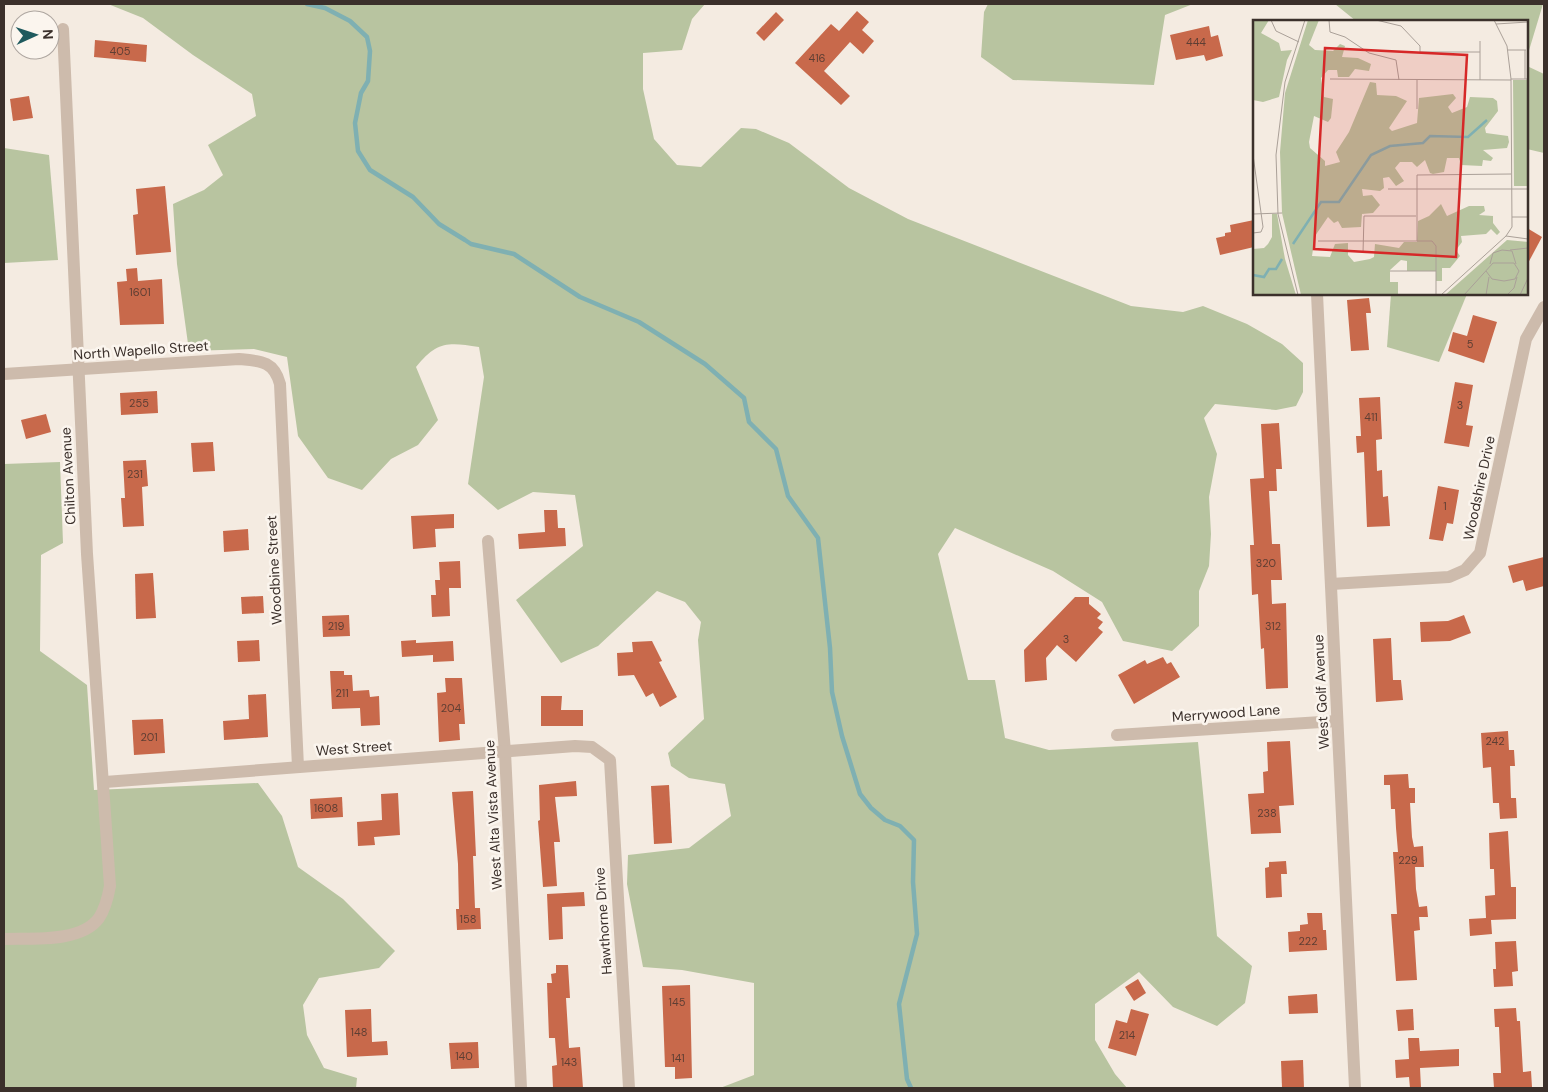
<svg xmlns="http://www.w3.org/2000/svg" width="1548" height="1092" viewBox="0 0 1548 1092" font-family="'DM Sans',sans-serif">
  <rect width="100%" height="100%" fill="#f4ebe1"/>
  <g fill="#b8c4a0">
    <path d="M108 4H705L692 19 682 50 643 53V89L654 139 677 165 701 167 741 128 756 129 789 143 849 188 908 219 1131 306 1183 312 1203 306 1247 324 1282 344 1303 363V392L1296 406 1276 410 1215 404 1204 418 1217 454 1209 497 1211 534 1209 566 1199 591V626L1172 651 1123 641 1102 602 1053 571 955 528 938 554 968 680H995L1005 738 1049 750 1198 742 1217 936 1252 966 1245 1003 1217 1026 1173 1007 1139 972 1095 1004V1040L1115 1074 1127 1088H720L754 1075V983L682 970 643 967 627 884 628 855 689 848 731 816 725 784 689 778 671 766 668 753 704 719 698 640 701 622 685 602 657 591 598 646 561 663 516 600 583 546 575 495 533 492 498 510 468 484 484 377 479 347C448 342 437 341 416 367L438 420 418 445 391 459 362 490 328 478 298 436 287 357 254 349 189 351 177 264 173 204 204 190 223 175 208 145 256 116 252 94 193 55 143 18Z"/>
    <path d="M988 4H1193L1165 15 1154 85 1013 80 981 57 984 12Z"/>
    <path d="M1335 4H1543L1527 57V21H1356Z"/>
    <path d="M1527 66 1544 74V153L1527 149Z"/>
    <path d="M4 148 49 155 58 260 4 263Z"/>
    <path d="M1391 294H1467L1439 362 1387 347Z"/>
    <path d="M60 462 63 543 41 555 40 651 87 685 94 790 258 783 282 816 298 867 343 899 395 951 379 968 319 978 303 1005 307 1035 324 1068 357 1078 356 1088H4V464Z"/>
  </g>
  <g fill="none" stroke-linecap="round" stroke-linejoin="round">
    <path stroke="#7fb0b2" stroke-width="4.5" d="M307 4 325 8 350 21 367 37 370 51 368 81 361 93 355 123 358 151 370 170 413 197 439 224 465 240 471 244 514 254 580 297 639 322 705 364 744 398 749 422 776 449 788 496 818 538 830 648 832 692 842 736 860 794 871 808 885 820 900 826 914 840 913 882 917 934 899 1004 907 1079 911 1088"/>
  </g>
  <g fill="#c8694b">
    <path d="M857 11 869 22 862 30 874 41 863 54 850 42 824 71 850 96 841 105 795 63 831 24 839 31Z"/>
    <path d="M776 12 784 20 764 41 756 33Z"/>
    <path d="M1209 26 1211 37 1218 35 1223 56 1206 61 1204 55 1176 60 1170 35Z"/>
    <path d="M95 40 147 45 146 62 94 57Z"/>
    <path d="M29 96 33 118 13 121 10 99Z"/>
    <path d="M165 186 171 252 136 255 133 215 138 214 136 189Z"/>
    <path d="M1254 220V247L1220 255 1216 238 1225 236V233L1231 232 1230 225Z"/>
    <path d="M1527 228 1542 237 1527 265Z"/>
    <path d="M137 268 138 281 162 279 164 324 120 325 117 282 127 281 126 269Z"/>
    <path d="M1369 298 1371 313H1366L1369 350 1351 351 1347 300Z"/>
    <path d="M1473 315 1497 322 1484 363 1448 351 1453 332 1467 336Z"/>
    <path d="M1455 382 1473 385 1466 425 1473 426 1469 447 1444 443Z"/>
    <path d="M157 391 158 413 121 415 120 393Z"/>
    <path d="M1380 397 1382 439 1376 440 1377 471 1382 470 1383 497 1388 496 1390 526 1367 527 1364 452 1357 453 1356 436H1361L1359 398Z"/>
    <path d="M46 414 51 432 26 439 21 420Z"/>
    <path d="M1279 423 1282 469H1276L1277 491H1269L1272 544H1280L1282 580H1271L1272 604 1286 603 1288 688 1266 689 1264 648 1261 649 1258 594 1252 595 1250 545H1254L1250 479 1264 478 1261 424Z"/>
    <path d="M213 442 215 471 193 472 191 443Z"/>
    <path d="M146 460 148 486 142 487 144 526 123 527 121 498H125L123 461Z"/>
    <path d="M1438 486 1459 490 1453 524 1447 523 1443 541 1429 539Z"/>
    <path d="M544 510H557L558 528H565L566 546 519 549 518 534 545 532Z"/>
    <path d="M454 514V528L435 529 436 547 413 549 411 516Z"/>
    <path d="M248 529 249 550 224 552 223 531Z"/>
    <path d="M1544 557V586L1526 591 1523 580 1513 583 1508 566Z"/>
    <path d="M460 561 461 588H449L450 616 432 617 431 595H436L435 580H440L439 562Z"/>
    <path d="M153 573 156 618 136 619 135 574Z"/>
    <path d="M263 596 264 613 242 614 241 597Z"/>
    <path d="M1075 597H1089V604L1101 614 1097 618 1103 622 1098 628 1103 632 1076 662 1057 645 1046 658 1047 680 1025 682 1024 650Z"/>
    <path d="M349 615 350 636 323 637 322 616Z"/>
    <path d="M1464 615 1471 633 1450 641 1421 642 1420 622 1448 621Z"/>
    <path d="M1391 638 1393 680H1401L1403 700 1376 702 1373 639Z"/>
    <path d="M259 640 260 661 238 662 237 641Z"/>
    <path d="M416 640V643L453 641 454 661 433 662V655L402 657 401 641Z"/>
    <path d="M652 641 662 661 659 662 677 697 660 707 653 693 646 697 634 675 618 676 617 653 633 652 632 642Z"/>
    <path d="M1163 657 1167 664 1171 662 1180 677 1134 704 1118 675 1145 660 1147 664Z"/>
    <path d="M330 671H344V675H352L353 691 369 690 370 697 379 696 380 725 361 726 360 708 332 709Z"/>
    <path d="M445 678H462L465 724H459L460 740 439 742 437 693 446 692Z"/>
    <path d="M266 694 268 737 224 740 223 721 249 719 248 695Z"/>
    <path d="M541 696H562L561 710H583V726H541Z"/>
    <path d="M163 719 165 753 134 755 132 720Z"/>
    <path d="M1508 731 1509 750H1514L1515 766H1510L1511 798H1516L1517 818 1500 819 1499 803H1493L1491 767 1483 768 1481 733Z"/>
    <path d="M1290 741 1294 805 1279 806 1281 833 1251 834 1248 794 1264 793 1263 772 1268 771 1267 742Z"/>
    <path d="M1408 774 1409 788H1415V803H1410L1412 837 1414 847 1423 846 1424 867H1415L1416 889 1419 907 1427 906 1428 917H1419L1420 930 1414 931 1417 980 1396 981 1391 914H1397L1393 852H1398L1396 828 1395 809H1391L1390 785H1384V775Z"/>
    <path d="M576 781 577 796 555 797 560 842H554L557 886 543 887 538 821 540 820 539 785Z"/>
    <path d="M669 785 672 843 654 844 651 786Z"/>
    <path d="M473 791 476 856H473L475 908H480L481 929 457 930 456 909H459L458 864 452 792Z"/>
    <path d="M398 793 400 835 374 837 375 845 358 846 357 822 382 820 381 794Z"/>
    <path d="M342 797 343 817 311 819 310 799Z"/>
    <path d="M1508 831 1511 887H1516V919L1491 920 1492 934 1470 936 1469 919 1486 918 1485 896 1495 895 1494 869H1490L1489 833Z"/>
    <path d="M1286 861 1287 874H1281L1282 897 1266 898 1265 868 1269 867V862Z"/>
    <path d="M584 892 585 906 562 907 563 939 549 940 547 894Z"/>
    <path d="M1307 913H1322L1323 930H1326L1327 950 1289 952 1288 932 1300 931V925L1308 924Z"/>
    <path d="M1516 941 1518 971 1512 972 1513 986 1494 987 1493 969H1496L1495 942Z"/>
    <path d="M556 965H568L570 998H566L569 1048 580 1047 583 1088H553L552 1066 557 1065 555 1038H549L547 983H552L551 974 556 973Z"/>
    <path d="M1138 979 1146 993 1134 1001 1125 987Z"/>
    <path d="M690 985 692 1078 675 1079V1067H665L662 986Z"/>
    <path d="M1317 994 1318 1013 1289 1014 1288 996Z"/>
    <path d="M1516 1008 1517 1021H1520L1523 1072 1531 1071 1532 1087 1494 1088 1493 1073H1501L1499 1027H1495L1494 1009Z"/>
    <path d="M371 1009 372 1042 387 1041 388 1055 347 1057 345 1010Z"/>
    <path d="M1131 1009 1149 1014 1136 1056 1108 1048 1116 1020 1127 1023Z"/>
    <path d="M1413 1009 1414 1030 1398 1031 1396 1010Z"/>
    <path d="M1408 1038H1419L1420 1051 1459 1049V1066L1420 1068 1421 1088H1410L1409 1077 1396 1078 1395 1060 1409 1059Z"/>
    <path d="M478 1042 479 1068 451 1069 449 1043Z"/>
    <path d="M1303 1060 1304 1088H1282L1281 1061Z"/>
  </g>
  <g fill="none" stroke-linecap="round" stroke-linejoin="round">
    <g stroke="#cdbbac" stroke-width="12">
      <path d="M1317 294 1355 1088"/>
      <path d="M4 374 239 359C261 361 274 361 280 384L298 767"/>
      <path d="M488 541 505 752 521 1088"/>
      <path d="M1331 584 1449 577 1465 570 1480 553 1526 339 1544 307"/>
      <path d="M1117 735 1337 721"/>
      <path d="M105 782 575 746 592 747 610 760 629 1088"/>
      <path d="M4 939C31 938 81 943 99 918 105 909 108 897 110 886L87 554 63 29"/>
    </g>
  </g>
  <g text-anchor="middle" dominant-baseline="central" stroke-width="5" stroke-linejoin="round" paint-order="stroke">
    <g font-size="11" fill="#5e3e33">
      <text x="1196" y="42">444</text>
      <text x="120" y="51">405</text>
      <text x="817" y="58">416</text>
      <text x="140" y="292">1601</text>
      <text x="1470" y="344">5</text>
      <text x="139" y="403">255</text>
      <text x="1460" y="405">3</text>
      <text x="1371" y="417">411</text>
      <text x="135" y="474">231</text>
      <text x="1445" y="506">1</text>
      <text x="1266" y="563">320</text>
      <text x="336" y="626">219</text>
      <text x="1273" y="626">312</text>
      <text x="1066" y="639">3</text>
      <text x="342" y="693">211</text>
      <text x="451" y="708">204</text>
      <text x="149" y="737">201</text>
      <text x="1495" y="741">242</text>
      <text x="326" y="808">1608</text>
      <text x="1267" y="813">238</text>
      <text x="1408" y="860">229</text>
      <text x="468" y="919">158</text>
      <text x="1308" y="941">222</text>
      <text x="677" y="1002">145</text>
      <text x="359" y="1032">148</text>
      <text x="1127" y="1035">214</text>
      <text x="464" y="1056">140</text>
      <text x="678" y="1058">141</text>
      <text x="569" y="1062">143</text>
    </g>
    <g font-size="14" fill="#3b302b" stroke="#fbf5ee">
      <text transform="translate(141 350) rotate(-4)">North Wapello Street</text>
      <text transform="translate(68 476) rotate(-93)">Chilton Avenue</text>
      <text transform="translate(1479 488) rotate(-78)">Woodshire Drive</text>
      <text transform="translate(274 570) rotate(-93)">Woodbine Street</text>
      <text transform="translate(1321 692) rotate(-93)">West Golf Avenue</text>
      <text transform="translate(1226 713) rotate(-4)">Merrywood Lane</text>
      <text transform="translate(354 748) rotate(-4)">West Street</text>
      <text transform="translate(493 815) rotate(-93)">West Alta Vista Avenue</text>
      <text transform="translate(603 921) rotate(-94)">Hawthorne Drive</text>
    </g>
  </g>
  <g transform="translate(1253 20)">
    <rect width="275" height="275" fill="#f4ebe1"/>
    <path d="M0 0H16L8 13 26 23 28 31 39 30 34 40 26 77 10 82 0 80ZM55 0H66L56 25 62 30 80 31 87 24 92 26 89 37 105 38 118 44 116 51 102 49 96 57H85L84 50H75L68 58 71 77 80 79 78 98 75 102 61 96 56 122 57 128 72 141V146L87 142 83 132 96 112 117 62 123 63 124 75 143 76 154 81 136 108 139 111 164 103 166 78 200 74 203 78 195 87 199 93 214 87 217 77 240 78 244 81 245 91 232 108 233 113 255 116 256 122 254 128 230 130 240 138 238 141 230 140 229 146 208 145 206 138H194L191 152 180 154 177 153 172 140 164 147 159 142H147L142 148 151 161 143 166 136 157 130 158 131 168 127 171 109 169 110 176 119 175 127 185 120 193 109 194 108 207 89 208 85 201 81 203 75 197 62 216 59 236 77 237 82 224 95 223V235L101 242 117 239 121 237 122 224 146 228 151 222H164L165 201 176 196 188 184 194 196 216 186H231L232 191 226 195 240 196V203L247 212 244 215 238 209 233 214 208 216 209 222 203 230 207 236 197 248H189V261H183V251H154V241L148 240 137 250V262H145V275H48L29 193 27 132 32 73ZM260 60H275V166H261ZM19 194H24L32 239 43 275H0V229L11 228 15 224 19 217ZM254 220 275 222V275H192Z" fill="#b8c4a0"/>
    <path fill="none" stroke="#7fb0b2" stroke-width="2.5" d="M40 224 68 182H86L118 135 137 126 170 123 177 116 215 117 234 100M0 255 11 257 16 249H23L29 239"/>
    <path fill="none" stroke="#aaa098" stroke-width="1" d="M18 0 23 11 46 22M76 0 77 12 92 17 116 33 143 40 146 60M123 0 148 6 167 26V32H227M243 4 275 2M227 21V60M255 30H273M77 59 258 60M258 59H275M272 59V30M164 60V89M0 135 10 207 8 212 0 213M135 169H258M258 169H275M0 194 29 193M259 197H275M253 216 275 219M65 221H179L183 226V275M164 221V155L258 154M257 230 275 228M110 233 111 196H163M237 244 240 233 249 230 259 231 263 244M137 251H183M45 275 25 194 23 135 32 62 52 0M188 275 253 216 259 207 258 59 254 26 241 0M211 275 240 243H261L266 251 262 259 251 261 239 259 233 251M233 275 236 257M254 275 261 268 264 257M267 275 275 258"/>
    <path fill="#d62828" fill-opacity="0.15" stroke="#d62828" stroke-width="2.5" d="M72 28 214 35 203 237 61 229Z"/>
    <rect width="275" height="275" fill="none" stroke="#3b302b" stroke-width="2.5"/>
  </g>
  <rect width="1548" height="1092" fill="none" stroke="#3b302b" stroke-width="10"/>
  <g transform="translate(35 35) rotate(87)"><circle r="24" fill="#fbf5ee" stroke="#aea6a0"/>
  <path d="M0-4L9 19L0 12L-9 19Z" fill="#1f5a5e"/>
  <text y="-8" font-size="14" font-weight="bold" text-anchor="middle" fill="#3b302b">N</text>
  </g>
</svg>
